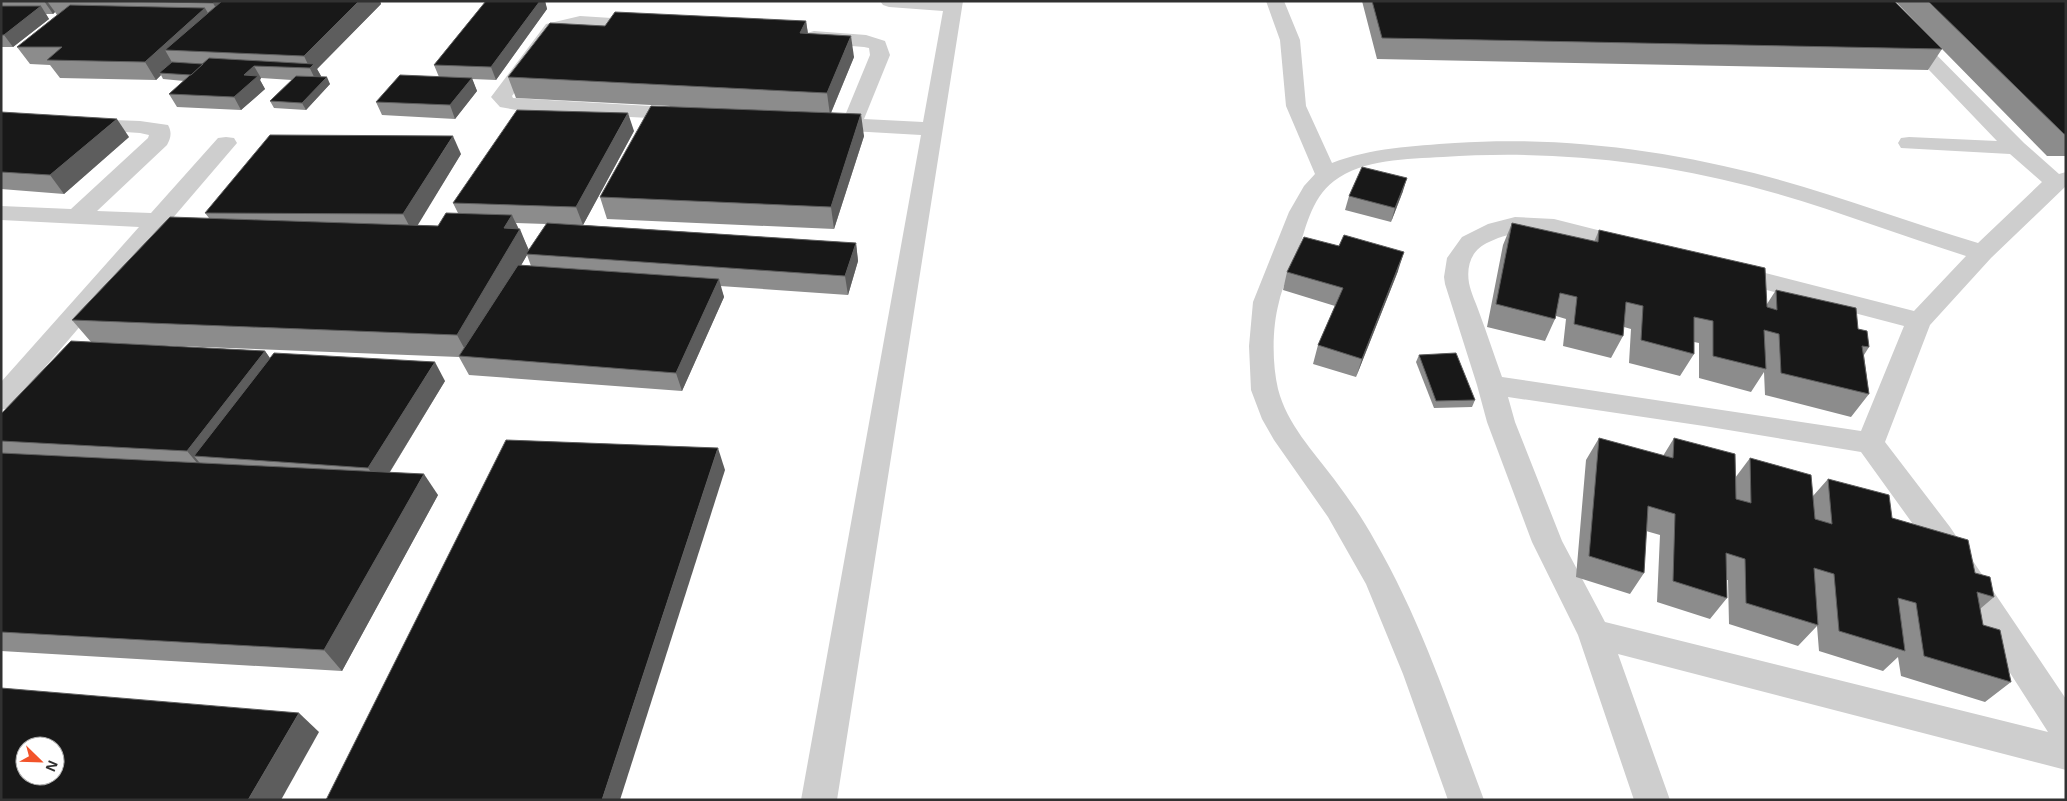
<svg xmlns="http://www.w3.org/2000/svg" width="2067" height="801" viewBox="0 0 2067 801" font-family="Helvetica,sans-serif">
  <rect width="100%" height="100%" fill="#fff"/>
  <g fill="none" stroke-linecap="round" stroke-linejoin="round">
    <g fill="#cecece" fill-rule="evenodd">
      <path d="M880 1H963L837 800H801L921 135 851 131 818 127 814 123 818 119 825 117 844 118 870 55 869 48 864 47 814 43 807 41 804 37 807 33 814 31 866 35 885 41 890 55 864 119 923 122 943 11 889 7 883 5Z"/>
      <path d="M1266 1H1284L1300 40 1306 106 1332 163C1371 148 1413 146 1455 143 1561 136 1666 150 1769 177 1839 196 1908 222 1978 243L2042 182 2010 154 1901 148 1898 143 1901 138 1909 137 1997 141 1863 1H1883L2024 143 2059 174 2066 172V186L1991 258 1930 325 1885 442 1950 527 2066 699V770L1618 654 1670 800H1634L1578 635 1532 542 1487 422 1477 385 1445 284 1444 277 1447 258 1462 237 1488 224 1515 217 1554 219 1641 241 1645 246 1641 251 1633 254C1586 241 1536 219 1489 242 1472 249 1466 265 1469 283 1471 293 1476 303 1479 312 1487 333 1494 355 1502 377L1861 431 1904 326 1721 278 1718 272 1721 266 1730 264 1914 311 1966 256C1893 233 1822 205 1749 186 1648 160 1547 150 1443 157 1407 159 1363 159 1334 181 1310 199 1305 232 1296 258 1290 273 1282 287 1279 302 1272 328 1272 363 1278 389 1287 424 1313 451 1334 479 1349 499 1363 519 1375 541 1422 622 1451 712 1484 800H1448L1403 674 1366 584 1328 517 1274 440 1262 419 1251 390 1249 346 1253 302 1289 212 1304 186 1315 174 1286 106 1280 40ZM1508 397 1704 426 1861 452 1928 545 2048 732 1605 622 1562 541 1515 422Z"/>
      <path d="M580 16 643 20 650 22 652 26 650 30 643 32 580 28 560 32 512 96 513 98 685 108 692 110 695 114 692 118 685 120 522 111 500 107 491 97 546 24Z"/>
      <path d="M86 119 140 121 168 125C172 132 171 138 167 145L97 211 151 213 218 138 226 137 234 138 237 143 11 407 1 410V382L139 227 1 220V206L71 209 148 138 149 135 140 133 79 129 75 125 79 121Z"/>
    </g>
  </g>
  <g fill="#8c8c8c" fill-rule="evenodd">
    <path d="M1 1H380L381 4 317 69 321 76 320 77 330 84 306 110 274 108 270 101 292 80 261 78 260 80 265 89 241 110 177 107 169 94 184 81 163 79 161 75 156 80 60 78 50 65 30 64 17 47 57 15 55 12 53 14H46L49 19 13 47H1Z"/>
    <path d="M486 1H545L547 9 496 80 472 79 477 91 455 119 382 115 376 102 439 77 434 65Z"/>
    <path d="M1362 1H1894L1926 33 1895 1H2066V156H2047L1942 49 1928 70 1377 59Z"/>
    <path d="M806 21 808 33 854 57 831 113 864 136 834 229 607 219 600 197 670 106 516 98 508 77 605 26Z"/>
    <path d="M1 112 129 137 64 194 1 189Z"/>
    <path d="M634 131 583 225 856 243 858 261 848 295 720 286 724 297 682 391 469 375 459 357 150 345 265 351 270 358 445 381 390 472 438 495 342 671 1 651V414L91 342 72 320 209 218 205 213 461 154 417 225 438 226 458 213 453 203ZM516 223 546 224 529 250ZM527 255 531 266 521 265Z"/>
    <path d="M1403 191 1391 222 1345 210 1349 196Z"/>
    <path d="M1512 223 1594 242 1599 230 1767 304 1776 290 1858 329 1869 347 1864 355 1869 394 1851 417 1765 395 1764 372 1751 392 1699 378V343L1694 342V354L1680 376 1629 363 1631 329 1624 327 1623 336 1611 358 1563 346 1566 319 1556 316 1555 319 1545 341 1487 327 1503 245Z"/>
    <path d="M1339 246 1398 271 1356 377 1313 364 1318 345 1335 306 1283 290 1287 272Z"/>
    <path d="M1419 355 1475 400 1472 407 1434 408 1416 362Z"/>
    <path d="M1599 438 1663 456 1674 438 1735 478 1750 458 1813 496 1828 479 1892 518 1975 573 1994 597 1980 609 1983 625 2011 682 1985 702 1901 676 1898 657 1883 671 1819 651 1817 626 1798 646 1729 624 1728 580H1727V598L1710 619 1657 602 1660 535 1646 531 1644 573 1630 594 1576 577 1586 460Z"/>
  </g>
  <g fill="#5d5d5d">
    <path d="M44 1H47L55 12 53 14Z"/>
    <path d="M216 1H244L223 21 213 3Z"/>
    <path d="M359 1H380L381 4 317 69 321 76 316 81 304 56Z"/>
    <path d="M540 1H545L547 9 496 80 491 67Z"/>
    <path d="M41 6 49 19 13 47 4 35Z"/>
    <path d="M205 8 215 25 165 50 173 64 159 73 161 75 156 80 145 62Z"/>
    <path d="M806 21 809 42 800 33Z"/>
    <path d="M851 36 854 57 830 115 827 93Z"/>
    <path d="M254 66 261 78 260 80 265 89 241 110 234 97 244 75Z"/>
    <path d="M327 77 330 84 306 110 302 103Z"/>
    <path d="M472 78 477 91 455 119 450 105Z"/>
    <path d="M628 113 634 131 583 225 576 207Z"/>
    <path d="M861 114 864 136 834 229 831 207Z"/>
    <path d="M117 119 129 137 64 194 50 175Z"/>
    <path d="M453 136 461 154 413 233 403 214Z"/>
    <path d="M1407 178 1403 191 1391 222 1395 208Z"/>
    <path d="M512 215 519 230 520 229 529 251 526 254 527 255 469 357 457 335 504 228Z"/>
    <path d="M856 243 858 261 848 295 845 276Z"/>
    <path d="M1404 252 1398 271 1356 377 1362 359Z"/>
    <path d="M719 279 724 297 682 391 676 373Z"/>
    <path d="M265 351 278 370 194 456 204 468 203 470 187 451Z"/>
    <path d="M435 362 445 381 381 486 368 468Z"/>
    <path d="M718 448 725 470 620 800H602Z"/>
    <path d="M424 474 438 495 342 671 324 650Z"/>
    <path d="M299 713 319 732 281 800H248Z"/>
  </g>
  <g fill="#181818" stroke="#5d5d5d" fill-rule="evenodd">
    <path d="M118 1H216L213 3Z"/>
    <path d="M222 1H359L304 56 165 50Z"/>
    <path d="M486 1H540L491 67 434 65Z"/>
    <path d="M1372 1H1894L1942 49 1382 38Z"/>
    <path d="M1928 1H2066V134H2064Z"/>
    <path d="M70 5 205 8 145 62 47 60 62 47H17Z"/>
    <path d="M1 6H41L4 35H1Z"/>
    <path d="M615 12 806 21 800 33 851 36 827 93 508 77 550 23 605 26Z"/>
    <path d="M209 58 314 64 310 68 254 66 244 75 258 76 234 97 169 94Z"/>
    <path d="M172 62 203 64 191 75 159 73Z"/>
    <path d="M400 75 472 78 450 105 376 102Z"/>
    <path d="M296 76 327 77 302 103 270 101Z"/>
    <path d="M651 106 861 114 831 207 600 197Z"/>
    <path d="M517 110 628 113 576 207 453 203Z"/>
    <path d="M1 112 117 119 50 175 1 172Z"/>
    <path d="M270 135 453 136 403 214 205 213Z"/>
    <path d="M1362 167 1407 178 1395 208 1349 196Z"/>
    <path d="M446 213 512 215 504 228 520 229 457 335 72 320 170 217 438 226Z"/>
    <path d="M547 223 856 243 845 276 526 254Z"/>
    <path d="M1512 223 1598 242 1599 230 1765 268 1767 307 1777 310 1776 290 1856 308 1858 329 1867 331 1869 347 1862 346 1869 394 1781 373 1779 334 1764 330 1766 369 1713 356V321L1694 317V354L1641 340 1643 306 1626 302 1623 336 1574 324 1577 297 1560 293 1555 319 1496 304Z"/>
    <path d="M1344 235 1404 252 1362 359 1318 345 1343 288 1287 272 1304 237 1339 246Z"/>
    <path d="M518 265 719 279 676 373 459 356Z"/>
    <path d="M71 341 265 351 187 451 1 441V414Z"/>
    <path d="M274 353 435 362 368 468 194 456Z"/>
    <path d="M1456 353 1475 400 1436 401 1419 355Z"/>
    <path d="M1599 438 1673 458 1674 438 1735 454 1736 499 1751 503 1750 458 1811 475 1815 519 1832 524 1828 479 1889 495 1892 518 1968 540 1975 573 1990 577 1994 597 1977 592 1983 625 2000 630 2011 682 1924 656 1916 603 1898 598 1905 651 1839 631 1834 574 1814 568 1818 625 1746 603 1745 559 1726 553 1727 598 1673 581 1675 514 1648 506 1644 573 1589 556Z"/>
    <path d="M506 440 718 448 602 800H326Z"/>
    <path d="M1 453 424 474 324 650 1 632Z"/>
    <path d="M1 688 299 713 248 800H1ZM25 746H55V776H25Z"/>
  </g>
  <rect width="2067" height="801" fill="none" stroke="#313131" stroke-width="5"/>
  <g transform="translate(40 761) rotate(113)"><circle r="24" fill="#ffffff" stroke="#adadad"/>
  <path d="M0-4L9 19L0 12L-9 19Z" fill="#f2532a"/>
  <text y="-8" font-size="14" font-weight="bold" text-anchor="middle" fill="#313131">N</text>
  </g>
</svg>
